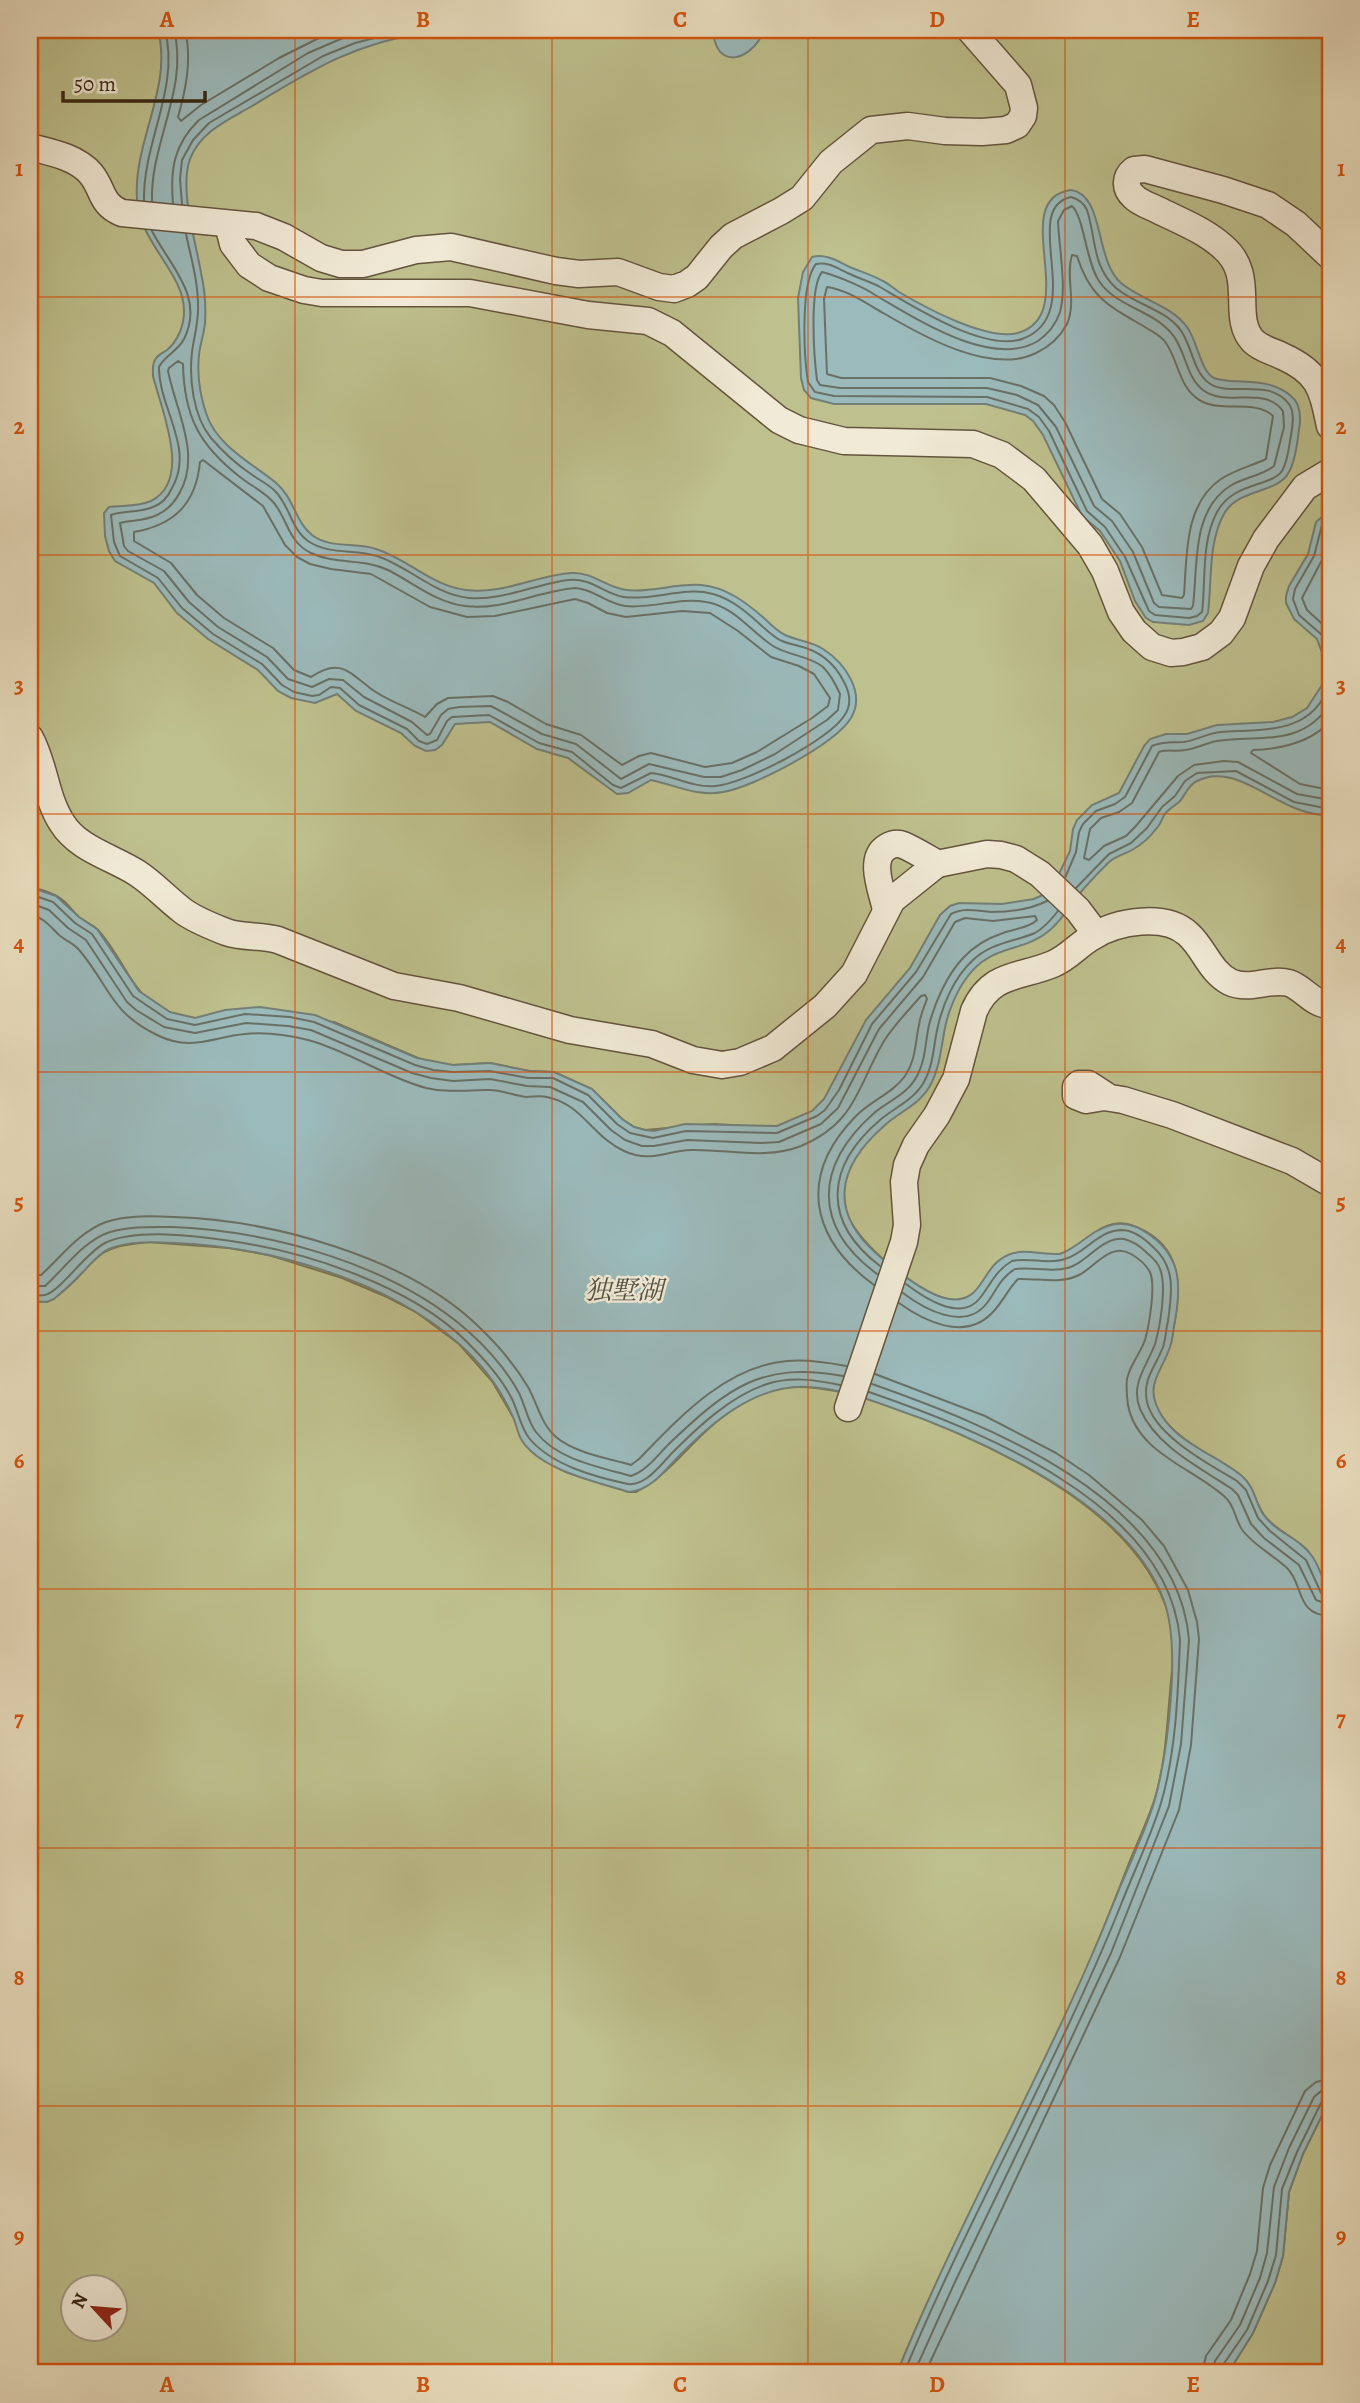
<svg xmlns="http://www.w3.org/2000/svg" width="1360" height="2403" viewBox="0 0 1360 2403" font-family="Alegreya,'Noto Serif SC',serif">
  <rect width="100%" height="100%" fill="#eadfc0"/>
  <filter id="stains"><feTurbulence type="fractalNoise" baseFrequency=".00286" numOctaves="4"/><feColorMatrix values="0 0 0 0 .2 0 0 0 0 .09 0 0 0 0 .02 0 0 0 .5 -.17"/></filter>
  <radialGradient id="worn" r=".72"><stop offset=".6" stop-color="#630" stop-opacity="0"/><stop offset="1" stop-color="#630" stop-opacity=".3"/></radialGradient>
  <g fill="#bec08d" stroke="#7a7350" stroke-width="2" fill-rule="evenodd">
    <path d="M30 30H1330V1594C1321 1579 1317 1560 1304 1548 1292 1536 1274 1529 1264 1515 1254 1501 1254 1485 1240 1475 1214 1456 1162 1434 1154 1400 1149 1379 1164 1364 1170 1345 1173 1337 1173 1328 1175 1319 1183 1277 1177 1241 1131 1225 1101 1215 1086 1248 1060 1254 1042 1258 1015 1248 999 1261 987 1270 977 1297 965 1300 931 1307 866 1250 851 1222 844 1210 843 1196 845 1182L776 1126 762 1127 714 1124 645 1130 634 1127 622 1119 592 1089 554 1072 529 1071 490 1063 453 1065 434 1063 418 1058 334 1022 195 1018C135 1015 130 965 98 930 93 925 86 922 80 918 74 913 70 907 65 902 55 893 42 890 30 887Z"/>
    <path d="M148 1242 229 1248 269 1255 342 1278 387 1297 416 1312 459 1344 492 1381 513 1417 566 1472 629 1492H636C671 1474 693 1438 725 1415 740 1404 759 1393 777 1389 842 1376 963 1433 1021 1464 1083 1498 1150 1547 1170 1619 1176 1642 1172 1668 1170 1692 1167 1728 1165 1767 1154 1801 1147 1822 1137 1843 1129 1863 1112 1907 1095 1950 1076 1993 1018 2120 950 2244 897 2373H30V1301C62 1308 78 1270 100 1255 114 1245 132 1244 148 1242ZM74 2288H116V2330H74Z"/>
    <path d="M1330 2099V2373H1228L1253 2333 1275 2283 1283 2256 1289 2192 1303 2154Z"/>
  </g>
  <g fill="#9bbabb" stroke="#737f77" stroke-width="2">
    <path d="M158 30H524C513 33 503 38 492 38 469 38 448 30 426 33 356 42 310 71 252 106 228 120 201 131 190 159 179 190 196 242 201 273 205 290 206 306 205 323 204 334 200 344 199 355 197 374 200 395 206 413 216 445 250 462 275 482 294 497 295 522 312 535 330 549 356 542 376 549 408 559 432 586 466 590 502 595 537 575 572 573 593 572 607 588 626 590 651 593 676 583 701 585 726 587 747 603 765 619 771 625 777 631 785 635 798 641 811 641 823 649 845 663 866 693 851 718 835 744 754 787 723 792 697 797 675 785 651 780L628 793 617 794 568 758 537 749 490 722 455 724 442 745 435 750 426 751 415 746 401 733 356 711 337 694 315 703 291 698 278 691 258 670 208 639 177 613 154 583 115 561 109 551 105 536 104 513 109 507C122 505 138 507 151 501 193 480 161 409 153 376 153 370 152 365 155 360 157 355 163 353 167 350 178 341 184 325 184 312 185 273 139 243 137 199 133 141 173 88 158 30Z"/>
    <path d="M711 30H763C761 44 740 64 724 55 715 50 715 38 711 30Z"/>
    <path d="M1071 190C1105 195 1094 259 1121 283 1141 300 1171 305 1187 327 1197 340 1201 372 1214 378 1219 380 1225 380 1230 381 1252 382 1274 381 1291 396 1301 404 1301 418 1299 430 1297 443 1296 460 1289 472 1278 494 1238 488 1224 514 1208 542 1212 582 1208 613L1203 621 1189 625 1153 622 1146 618 1135 601 1120 561 1100 531 1082 516 1043 435 1033 421 1025 415 986 404H834L811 398 804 390 801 378 798 298 803 272 812 257C826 253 839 262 852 268 862 272 872 275 881 280 888 283 893 288 899 292 926 308 987 341 1018 333 1083 314 1006 199 1071 190Z"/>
    <path d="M1330 510V815C1281 818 1239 759 1197 781 1188 785 1186 794 1180 801 1175 806 1168 809 1164 815 1162 820 1160 825 1156 829 1150 837 1141 845 1132 850 1125 854 1116 856 1109 862 1098 873 1086 885 1077 897 1068 908 1061 921 1050 930 1023 954 991 942 965 980 956 993 948 1012 945 1028 941 1048 940 1066 931 1084 920 1105 900 1111 884 1126 837 1167 828 1212 878 1255 895 1269 927 1296 949 1299 984 1304 980 1267 1008 1255 1023 1248 1043 1255 1060 1254 1079 1247 1091 1230 1111 1225 1126 1221 1138 1226 1150 1235 1182 1258 1181 1286 1175 1321 1173 1330 1173 1339 1170 1347 1160 1376 1143 1385 1162 1416 1180 1445 1219 1456 1243 1477 1255 1488 1255 1502 1263 1514 1275 1532 1300 1538 1312 1556 1320 1567 1323 1582 1330 1594V2099L1303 2154 1289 2192 1283 2256 1275 2283 1253 2333 1228 2373H897C962 2213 1050 2063 1114 1902 1127 1868 1145 1834 1155 1799 1168 1751 1181 1647 1164 1601 1142 1540 1078 1495 1023 1465 979 1441 934 1422 887 1406 862 1397 835 1388 808 1387 755 1384 711 1423 676 1459 663 1473 650 1490 629 1492 597 1482 539 1470 521 1439 517 1432 516 1422 512 1415 500 1388 480 1362 458 1343 385 1279 267 1246 172 1243 152 1242 127 1241 109 1249 97 1255 90 1265 81 1274 73 1283 63 1291 54 1299L47 1302 30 1301V887L56 896 79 917 97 929 139 991 170 1012 195 1018 225 1010 260 1007 315 1015 417 1058 453 1065 490 1063 529 1071 554 1072 592 1089 622 1119 634 1127 645 1130 654 1131 685 1124 777 1126 812 1111 824 1099 866 1020 910 968 940 915 950 906 959 903 1002 904 1034 899 1047 893 1056 880 1070 851 1073 829 1077 820 1092 805 1119 793 1144 746 1150 739 1166 734H1187L1217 725 1273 722 1292 717 1307 708 1322 685 1325 661 1317 639 1294 619 1286 603V596L1289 586 1308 554 1316 522Z"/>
  </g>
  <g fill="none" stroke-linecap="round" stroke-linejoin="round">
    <g stroke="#697066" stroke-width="2">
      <path d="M185 30C192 59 186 89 178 117L181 121 201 105 279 58 335 30"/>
      <path d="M1071 197C1078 199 1084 203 1087 210 1096 237 1092 267 1116 288 1135 304 1163 309 1179 328 1192 343 1192 371 1209 383 1229 398 1269 377 1289 404 1295 412 1293 425 1291 435 1289 446 1288 461 1282 471 1271 487 1233 482 1217 512 1201 542 1206 580 1202 612L1197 616 1189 618 1155 615 1149 611 1125 557 1105 527 1087 511 1049 431 1039 417 1028 409 987 397 834 396 815 392 808 382C804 357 800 283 816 264 828 261 840 270 850 274 860 279 871 282 880 287 912 306 984 352 1022 339 1089 315 1018 209 1071 197Z"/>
      <path d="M144 200C143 142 180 87 165 30"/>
      <path d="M152 201C150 143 189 88 174 30"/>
      <path d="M173 203C170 169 174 144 199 120L308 53 343 38 369 30"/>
      <path d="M182 204 180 179 182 160 193 140 209 123 323 56 355 43 405 30"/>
      <path d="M1072 206C1084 217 1086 262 1099 281 1116 307 1153 310 1172 334 1186 350 1185 376 1203 390 1226 408 1264 385 1283 411L1284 427 1274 466C1262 476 1244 477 1230 486 1191 511 1198 566 1193 606L1191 609 1159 607 1154 603 1133 552 1112 521 1094 506 1056 427 1038 405 1017 395 987 388H840L820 385 817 380C814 357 809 288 822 272 837 276 862 286 875 295 915 318 991 369 1038 341 1048 334 1056 324 1060 312 1067 287 1059 248 1058 221L1064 210Z"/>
      <path d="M152 231C170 266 205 297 184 339 178 351 164 356 159 367 159 409 195 448 172 488 168 497 162 504 153 507 140 513 124 510 111 515L114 542 120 556 158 578 182 608 213 634 262 664 282 685 294 692 312 696 319 695 331 687 340 688 359 705 407 729 419 741 427 744 437 740 447 721 452 717 489 715 539 743 572 752 613 785 621 788 651 773C673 775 692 788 715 786 744 784 829 740 844 716 852 705 850 693 844 682 835 664 820 651 799 646 794 644 788 644 782 641 775 638 769 632 763 627 749 614 732 599 713 594 683 586 654 601 624 597 604 594 591 577 568 580 536 584 502 601 469 598 433 594 410 567 377 556 354 549 328 555 308 541 291 529 290 506 275 491 268 484 259 480 251 474 236 464 223 452 211 438 193 416 189 379 192 352 194 336 199 321 198 305 198 281 191 258 186 234"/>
      <path d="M1072 255 1077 256C1090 298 1109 306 1145 327 1152 332 1161 335 1166 343 1179 362 1179 389 1201 401 1223 413 1255 399 1273 416L1266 459C1251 466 1235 470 1221 479 1184 504 1187 556 1184 595L1182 598 1162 595 1142 547 1120 514 1102 499 1065 422 1054 405 1044 396 1021 386 990 378H841L827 374 824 299 827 287C848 290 867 304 885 314 924 337 992 375 1036 353 1049 347 1060 337 1067 324 1077 301 1065 277 1072 255Z"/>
      <path d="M178 361 183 364C184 416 199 445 240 477 251 486 265 492 274 503 288 520 288 542 311 553 336 565 363 558 388 570 414 583 435 602 465 606 502 611 538 591 575 588 594 589 607 604 625 606 652 609 679 597 706 602 734 606 751 632 773 646 789 656 808 655 823 667 831 675 836 685 840 694L838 710 827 720 775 754 742 770 721 777H704L649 764 621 779 576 744 542 734 491 706 459 707 448 709 441 715 430 734 427 735 412 722 364 697 343 680 329 679 312 687 288 679 267 657 218 627 189 602 164 571 128 551 124 546 120 523C133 520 145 521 157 515 168 510 175 502 180 492 201 454 176 411 168 371L169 368Z"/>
      <path d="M203 460 263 506 285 545 297 557 310 564 331 569 371 574 430 607 467 617 495 616 575 599 588 603 607 613 626 617 682 611 710 613 738 631 771 657 799 666 814 674 830 698 828 706 812 718 757 752 732 763 705 767 651 753 639 756 622 765 581 735 546 724 508 702 493 696 448 698 437 704 425 717C408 707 385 700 370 688 348 671 339 658 311 677L294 670 273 648 224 618 197 595 171 563 134 541V532C174 525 196 504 200 462Z"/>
      <path d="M1330 518 1322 525 1314 556 1295 589 1293 599 1299 615 1322 635 1330 653"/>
      <path d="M1330 529 1322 560 1302 598 1307 610 1330 631"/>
      <path d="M1330 704C1301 748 1261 734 1217 741 1206 743 1196 749 1185 750 1176 752 1168 749 1159 752L1132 803 1119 812 1101 818 1090 829 1084 858 1089 860 1104 846 1126 836 1135 827 1178 776 1194 765 1224 761 1238 762 1297 794 1330 800"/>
      <path d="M1330 721C1311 743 1281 749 1253 750L1251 753 1300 784 1330 790"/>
      <path d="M1065 878 1076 852 1079 832 1083 824 1096 811 1115 804 1125 797 1152 746C1164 741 1172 743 1184 742 1197 740 1208 733 1221 732 1264 729 1313 735 1330 683"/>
      <path d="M1076 888 1109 854 1131 843 1147 828 1162 807 1175 796 1185 781 1197 773 1236 771 1294 802 1330 809"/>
      <path d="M30 894 53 902 75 923 92 934 133 996 167 1019 195 1025 245 1014 290 1017 314 1022 415 1065 433 1070 453 1072 490 1071 528 1078H553L588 1095 617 1124 630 1133 653 1138 686 1131 777 1133 817 1116 825 1110 839 1090 872 1024 916 972 951 914C964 907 977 911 991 912 1009 912 1031 909 1047 901"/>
      <path d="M30 903 49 910 68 928 86 940 127 1002 136 1010 164 1027 195 1033 246 1023 288 1026 311 1030 412 1073 431 1078 453 1081 490 1079 527 1086 550 1087 583 1102 611 1130 625 1140 642 1146H654L687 1140 761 1143 779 1142 821 1124 838 1108 879 1029 923 977 955 922 965 918 993 921 1035 916 1037 920C1029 928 1014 929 1003 933 988 938 974 946 963 958 947 975 935 1002 929 1025 925 1043 926 1059 917 1076 907 1095 888 1101 873 1114 815 1166 812 1226 877 1274"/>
      <path d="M30 914C44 918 49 925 59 935 66 941 75 944 80 951 110 987 110 1012 157 1035 191 1052 212 1037 245 1034 265 1032 288 1035 308 1040 349 1051 385 1077 426 1088 447 1093 468 1090 489 1090 501 1090 513 1095 526 1097 533 1097 540 1095 547 1097 582 1104 593 1137 624 1151 650 1163 665 1151 691 1150 728 1149 765 1160 801 1146 856 1123 857 1087 884 1041 894 1025 908 1011 921 996L925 995 927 999C924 1007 920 1016 919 1025 915 1043 916 1060 905 1076 892 1094 870 1101 855 1117 798 1176 810 1238 874 1285"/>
      <path d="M880 1266C821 1221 826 1166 880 1120 895 1107 913 1101 924 1082 934 1064 933 1046 938 1026 943 1003 955 977 972 961 990 943 1013 942 1035 933 1044 928 1051 920 1058 911"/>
      <path d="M30 1275H41C61 1257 79 1232 106 1222 127 1215 152 1216 174 1217 271 1220 407 1257 478 1326 497 1344 515 1365 528 1387 538 1405 541 1424 556 1437 575 1453 607 1458 631 1465L639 1459C679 1418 726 1366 787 1361 807 1359 826 1362 846 1366"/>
      <path d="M906 1284C923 1297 961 1323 980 1298 991 1284 996 1270 1012 1261 1029 1257 1048 1265 1065 1259 1086 1253 1097 1231 1121 1230 1133 1230 1145 1239 1153 1247 1176 1267 1172 1293 1168 1321 1166 1329 1166 1338 1163 1347 1156 1366 1142 1379 1147 1402 1155 1436 1209 1464 1237 1481L1246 1490 1258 1518 1270 1531 1306 1560 1321 1593 1330 1596"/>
      <path d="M30 1286H45C65 1268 83 1241 110 1232 130 1226 152 1227 173 1227 272 1231 394 1265 469 1332 488 1349 507 1371 519 1393 525 1405 528 1422 536 1432 557 1460 600 1467 631 1476 648 1470 659 1453 672 1441 728 1388 762 1361 843 1376"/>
      <path d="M903 1293C924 1309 965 1332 987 1303 996 1291 1001 1277 1015 1269 1034 1266 1055 1274 1073 1266 1090 1258 1103 1237 1124 1239 1133 1241 1141 1247 1147 1253 1152 1257 1158 1263 1160 1269 1167 1286 1160 1327 1155 1344 1147 1366 1130 1384 1140 1409 1157 1447 1199 1467 1232 1489L1238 1495 1251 1524 1264 1538 1299 1565 1316 1600 1330 1605"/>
      <path d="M30 1295C35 1295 41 1296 45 1295 62 1290 85 1253 105 1243 136 1228 197 1236 231 1241 307 1252 411 1286 466 1341 483 1358 501 1377 512 1399 518 1411 521 1428 529 1438 551 1465 595 1477 628 1484 635 1485 641 1482 647 1478 657 1471 665 1460 673 1452 700 1425 731 1396 767 1384 791 1376 816 1380 840 1385"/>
      <path d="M899 1303C924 1321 964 1341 991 1314 1002 1304 1007 1290 1018 1279 1039 1278 1061 1285 1081 1274 1096 1265 1112 1242 1131 1254 1138 1258 1146 1265 1150 1272 1156 1286 1149 1326 1145 1340 1140 1354 1130 1365 1127 1379 1126 1387 1127 1397 1128 1405 1137 1454 1196 1469 1226 1498 1235 1506 1235 1521 1243 1531 1255 1546 1273 1555 1287 1568 1304 1584 1295 1615 1330 1616"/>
      <path d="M875 1374 985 1416 1056 1453 1089 1475 1142 1520 1164 1546 1188 1590 1197 1622 1199 1639 1191 1745 1179 1810 1120 1957 925 2373"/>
      <path d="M872 1384C986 1424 1178 1499 1189 1640L1181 1744 1169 1806 1111 1953 1045 2095 954 2284 914 2373"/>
      <path d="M869 1392C979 1430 1169 1504 1180 1640 1178 1693 1176 1752 1161 1803 1151 1836 1135 1869 1122 1902 1058 2063 970 2213 904 2373"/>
      <path d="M1202 2373 1206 2356 1231 2320 1250 2274 1257 2251 1263 2188 1270 2165 1305 2091 1316 2082 1330 2079"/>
      <path d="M1213 2373 1215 2361 1240 2325 1260 2278 1267 2253 1274 2187 1289 2148 1314 2097 1321 2091 1330 2090"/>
      <path d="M1221 2373 1223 2365 1247 2330 1268 2281 1276 2255 1282 2189 1297 2152 1321 2103 1330 2098"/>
    </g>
    <g stroke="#64543e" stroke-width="29">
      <g id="minor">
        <path d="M30 147C50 152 77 157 91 174 104 190 100 204 122 213L256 226 284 237 321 258 341 264H363L416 250 451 247 556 271 579 274 618 272 659 287 674 289 687 284 697 277 721 247 733 236 781 211 802 198 831 162 871 130 908 126 945 131 982 132 1006 130 1017 125 1023 116 1024 108 1018 85 970 30"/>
        <path d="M228 224 233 244 249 265 269 278 304 290 322 293H470L588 315 648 321 672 333 779 420 799 430 844 441 973 444 1002 455 1034 479 1090 545 1105 571 1121 612 1134 631 1152 647 1171 653 1183 652 1202 647 1221 633 1232 618 1251 566 1266 539 1305 487 1330 472"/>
        <path d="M1330 256 1296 224 1268 205 1223 190 1145 169 1134 170C1124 178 1125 189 1134 197 1140 203 1150 206 1158 210 1180 221 1204 230 1223 247 1257 276 1230 316 1253 341 1261 349 1272 351 1282 356 1320 373 1322 389 1330 426"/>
        <path d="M30 738C45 765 45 797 62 823 78 849 112 857 137 873 154 884 167 899 183 911 195 920 211 926 226 932 243 938 261 935 278 940L394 986 459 998 570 1030 652 1044 693 1060 722 1065 740 1062 773 1048 825 1006 854 974 892 900 937 864 987 854 1001 855 1016 859 1040 874 1078 910 1096 934"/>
        <path d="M886 910C883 893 867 859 887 847 892 844 898 843 903 845 915 850 927 858 938 864"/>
        <path d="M1108 1097 1088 1084H1079L1076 1087V1096L1086 1100 1104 1097 1123 1100 1172 1115 1292 1161 1330 1183"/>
        <path d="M848 1408 904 1242 907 1225 904 1182 907 1165 916 1145 937 1115 956 1079 974 1011C991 972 1020 978 1053 964 1068 958 1078 945 1092 937 1117 921 1165 913 1188 934 1204 948 1210 972 1230 982 1249 991 1269 978 1289 983 1304 988 1313 1005 1330 1005"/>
      </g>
    </g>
    <use href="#minor" stroke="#f1ead6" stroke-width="26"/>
  </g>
  <path fill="none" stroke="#d6540d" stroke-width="2" stroke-opacity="0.55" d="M295 30V2373M552 30V2373M808 30V2373M1065 30V2373M30 297H1330M30 555H1330M30 814H1330M30 1072H1330M30 1331H1330M30 1589H1330M30 1848H1330M30 2106H1330"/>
  <g text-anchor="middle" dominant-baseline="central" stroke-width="5" stroke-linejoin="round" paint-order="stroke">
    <g font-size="26" font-style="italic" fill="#555245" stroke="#f1ead6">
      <text x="624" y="1290">独墅湖</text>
    </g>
  </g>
  <rect width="1360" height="2403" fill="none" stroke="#eadfc0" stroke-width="77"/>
  <g transform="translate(94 2308) rotate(296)"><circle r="33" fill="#f1ead6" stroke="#a79c88" stroke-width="2"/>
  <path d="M0-5L12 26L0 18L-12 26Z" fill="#8f2418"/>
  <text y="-10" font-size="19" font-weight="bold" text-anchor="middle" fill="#372612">N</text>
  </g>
  <path d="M63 91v10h142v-10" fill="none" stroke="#372612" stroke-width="3.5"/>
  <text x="74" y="91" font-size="21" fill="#372612" stroke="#f1ead6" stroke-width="5" paint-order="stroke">50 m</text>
  <rect x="38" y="38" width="1284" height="2326" fill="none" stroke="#d6540d" stroke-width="2.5"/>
  <g font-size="23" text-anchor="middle" font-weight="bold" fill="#d6540d">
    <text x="167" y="27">A</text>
    <text x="423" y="27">B</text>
    <text x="680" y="27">C</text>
    <text x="937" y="27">D</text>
    <text x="1193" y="27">E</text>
    <text x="19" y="176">1</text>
    <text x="1341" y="176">1</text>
    <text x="19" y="434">2</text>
    <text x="1341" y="434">2</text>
    <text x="19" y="693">3</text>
    <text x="1341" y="693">3</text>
    <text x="19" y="951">4</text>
    <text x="1341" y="951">4</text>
    <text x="19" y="1209">5</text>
    <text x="1341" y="1209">5</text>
    <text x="19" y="1468">6</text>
    <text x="1341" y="1468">6</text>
    <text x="19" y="1726">7</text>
    <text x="1341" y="1726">7</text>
    <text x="19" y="1985">8</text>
    <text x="1341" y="1985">8</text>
    <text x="19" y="2243">9</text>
    <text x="1341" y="2243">9</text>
    <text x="167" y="2392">A</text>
    <text x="423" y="2392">B</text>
    <text x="680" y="2392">C</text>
    <text x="937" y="2392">D</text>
    <text x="1193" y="2392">E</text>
  </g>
  <rect width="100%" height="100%" filter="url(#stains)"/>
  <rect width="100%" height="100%" fill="url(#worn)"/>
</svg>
